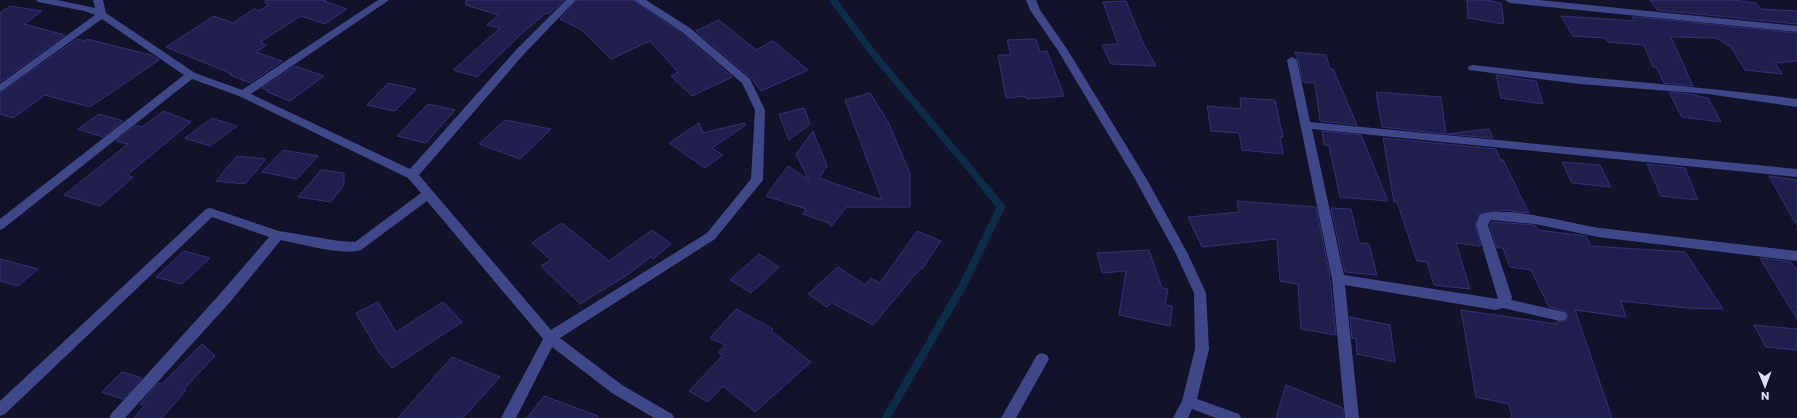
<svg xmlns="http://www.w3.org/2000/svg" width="1797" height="418" viewBox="0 0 1797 418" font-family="Poppins,sans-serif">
  <rect width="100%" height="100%" fill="#12122b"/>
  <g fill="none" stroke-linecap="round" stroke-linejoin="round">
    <path stroke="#0c2d4a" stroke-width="7" d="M833 0 872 52 986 188"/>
    <path stroke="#0c2d4a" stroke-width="8" d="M886 418 962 287 1001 207 985 187"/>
  </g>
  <g fill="#201e4c" stroke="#333177">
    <path d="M266 0H326L324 1 347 9 325 24 301 16 260 42 267 45 256 52 282 61 250 83 230 75 232 74 166 47 214 16 233 23 254 9 259 11 269 4 265 3Z"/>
    <path d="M466 0H564L549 14 546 13 521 34 477 77 453 70 500 28 487 25 498 15 466 5Z"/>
    <path d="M577 0H633L681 33 732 77 692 96 671 76 678 72 650 41 611 59 582 30 560 19Z"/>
    <path d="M1467 0H1486L1501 3 1504 24 1468 18Z"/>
    <path d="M1650 0H1732L1756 3 1761 9 1797 11V24L1657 10Z"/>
    <path d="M1126 1 1143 43 1156 66 1111 64 1102 45 1118 44 1103 2Z"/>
    <path d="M10 6 42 11 24 24 65 35 0 82V13Z"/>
    <path d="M1561 16 1635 21 1632 17H1638L1797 33V61L1775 63 1782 74 1745 70 1731 47 1716 38 1671 37 1693 86 1664 83 1656 67H1653L1644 45 1608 42 1605 38 1573 36Z"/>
    <path d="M719 20 756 50 773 41 808 70 761 91 751 78 696 31Z"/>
    <path d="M77 39 85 41 87 39 151 55 159 60 90 107 45 95 13 118 0 114V93Z"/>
    <path d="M1036 39 1040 52 1047 51 1064 96 1026 99 1025 96 1006 98 998 55H1011L1007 40Z"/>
    <path d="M1295 52 1326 55 1330 69H1333L1357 125 1320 121 1315 83 1303 82 1298 60Z"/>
    <path d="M295 66 324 76 290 101 267 92 269 91 262 88Z"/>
    <path d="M1496 75 1536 81 1543 104 1501 98Z"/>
    <path d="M388 83 416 89 395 111 367 105Z"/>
    <path d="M1376 92 1441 97 1446 134 1382 127Z"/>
    <path d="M1669 92 1697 95 1698 96 1708 98 1721 122 1682 117Z"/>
    <path d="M870 93 888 122 910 173V207H846L831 227 829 223 803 214 806 209 766 196 788 166 809 180 796 154 813 131 827 166 819 178 882 200 845 100Z"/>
    <path d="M1240 98 1275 100 1283 137H1280L1283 154 1242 150 1239 133 1211 131 1207 106 1241 109Z"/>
    <path d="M428 104 455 110 426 143 397 136Z"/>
    <path d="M804 108 810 124 789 140 779 114Z"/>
    <path d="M164 111 191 122 127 175 133 177 100 206 64 195 128 144 116 141 136 125 142 127Z"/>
    <path d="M99 114 123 121 103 137 78 129Z"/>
    <path d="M212 118 237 126 210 146 185 138Z"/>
    <path d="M505 120 551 129 520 159 479 144Z"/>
    <path d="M699 123 703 133 745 123 746 125 712 148 723 155 705 168 669 143Z"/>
    <path d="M1489 129 1493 138 1447 134Z"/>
    <path d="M1322 131 1361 135 1388 201 1340 197 1329 146 1324 145Z"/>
    <path d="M1383 138 1496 149 1500 160H1503L1529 213 1504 210 1480 214 1475 225 1481 246 1456 243 1470 289 1434 285 1427 262 1417 261 1397 202H1394Z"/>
    <path d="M283 150 318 156 297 179 262 172Z"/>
    <path d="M237 156 266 159 245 184 216 181Z"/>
    <path d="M1562 162 1600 165 1611 187 1572 183Z"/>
    <path d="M1647 164 1685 168 1698 200 1661 196Z"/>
    <path d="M321 170 344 173V185L331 202 298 197Z"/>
    <path d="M1769 176 1797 180V226Z"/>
    <path d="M1237 201 1316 207 1329 271 1336 335 1301 329 1298 284 1280 281 1277 239 1202 247 1188 217 1239 212Z"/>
    <path d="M1331 208 1351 209 1359 243 1369 244 1377 275 1345 272Z"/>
    <path d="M1492 222 1535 225 1538 230 1586 236 1591 246 1685 252 1723 309 1686 308 1621 301 1626 317 1575 310 1612 418H1512L1509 404 1476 397 1461 310 1557 324 1556 322 1565 321 1568 315 1565 311 1549 307 1531 270 1510 267 1503 248H1497L1490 225Z"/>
    <path d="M562 223 609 261 652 230 671 244 653 259 651 257 630 273 580 304 541 266 551 260 532 243Z"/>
    <path d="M917 231 941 241 922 269H920L873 325 832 303 827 307 808 294 838 267 865 285 871 278 880 283Z"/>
    <path d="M1149 250 1162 288 1168 289 1165 305 1172 306 1170 326 1119 315 1126 271 1102 273 1097 253Z"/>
    <path d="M184 251 210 258 182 284 156 277Z"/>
    <path d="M759 254 779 267 751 293 730 280Z"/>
    <path d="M1760 258 1791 262 1797 271V319Z"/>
    <path d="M0 259 38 269 18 286 0 281Z"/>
    <path d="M378 302 396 332 443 302 462 322 392 368 378 351 356 313Z"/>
    <path d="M736 309 773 329 771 331 811 362 755 412 723 386 708 402 689 391 723 355 718 353 725 345 710 338Z"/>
    <path d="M1350 317 1390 325 1395 362 1357 354 1356 339 1352 338Z"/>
    <path d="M1754 325 1797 329V350L1766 347Z"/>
    <path d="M202 344 215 356 183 390H186L162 418H134L145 405 140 404 158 383 162 384Z"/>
    <path d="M452 357 500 377 463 418H398Z"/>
    <path d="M122 372 142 378 123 399 102 392Z"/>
    <path d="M1286 385 1343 408V418H1276Z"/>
    <path d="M544 396 598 416V418H527Z"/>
  </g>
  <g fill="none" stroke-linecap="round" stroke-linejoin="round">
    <g fill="#3e4889" fill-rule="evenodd">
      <path d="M36 0H57L95 8 93 0H103L106 13 195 73 242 90 378 0H389L251 94 410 169 516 50 566 0H576L524 54 419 175 551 330 707 233 751 179 755 110 742 83 682 32 634 0H646L690 28 750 79 765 110 763 180 715 239 560 338 622 385 672 414 674 418H654L612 393 552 347 516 418H501L543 339 427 201 361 250C344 256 300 244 281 240L230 302 125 418H109L111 414 220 294 269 237 212 217 5 414 0 416V401L206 209 210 208 279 231 339 241 355 242 421 193 408 178 239 96 192 79 4 228 0 230V219L184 75 102 19 0 92V84L95 15 84 11 38 2Z"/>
      <path d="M1026 0H1036L1040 10 1067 49 1146 178 1188 254 1206 293 1209 349 1197 399 1239 414 1241 418H1216L1192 409 1188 418H1173L1182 401 1195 349 1194 293 1176 254 1135 179 1057 49 1030 10Z"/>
      <path d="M1505 0H1539L1797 26V32L1510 3Z"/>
      <path d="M1292 57 1297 60 1310 122 1797 169V177L1312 129 1344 275 1498 299 1476 225 1480 215C1502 204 1573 224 1600 228 1665 236 1731 243 1797 251V261L1598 237 1535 224 1491 220 1488 225 1512 297 1511 300 1565 312 1567 316 1565 320 1560 321 1503 308 1495 310 1345 285 1359 418H1345L1332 279 1287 60Z"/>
      <path d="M1473 65C1581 78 1689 85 1797 99V107L1708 94 1580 84 1469 70 1468 68 1469 66Z"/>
      <path d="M1042 353 1047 355 1049 359 1016 418H1001L1037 355Z"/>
    </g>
  </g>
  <g transform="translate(1765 386) rotate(179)" stroke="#12122b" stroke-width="3" paint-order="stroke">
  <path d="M0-3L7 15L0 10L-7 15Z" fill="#dddffe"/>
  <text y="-6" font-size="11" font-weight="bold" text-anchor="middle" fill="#dddffe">N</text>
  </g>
</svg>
